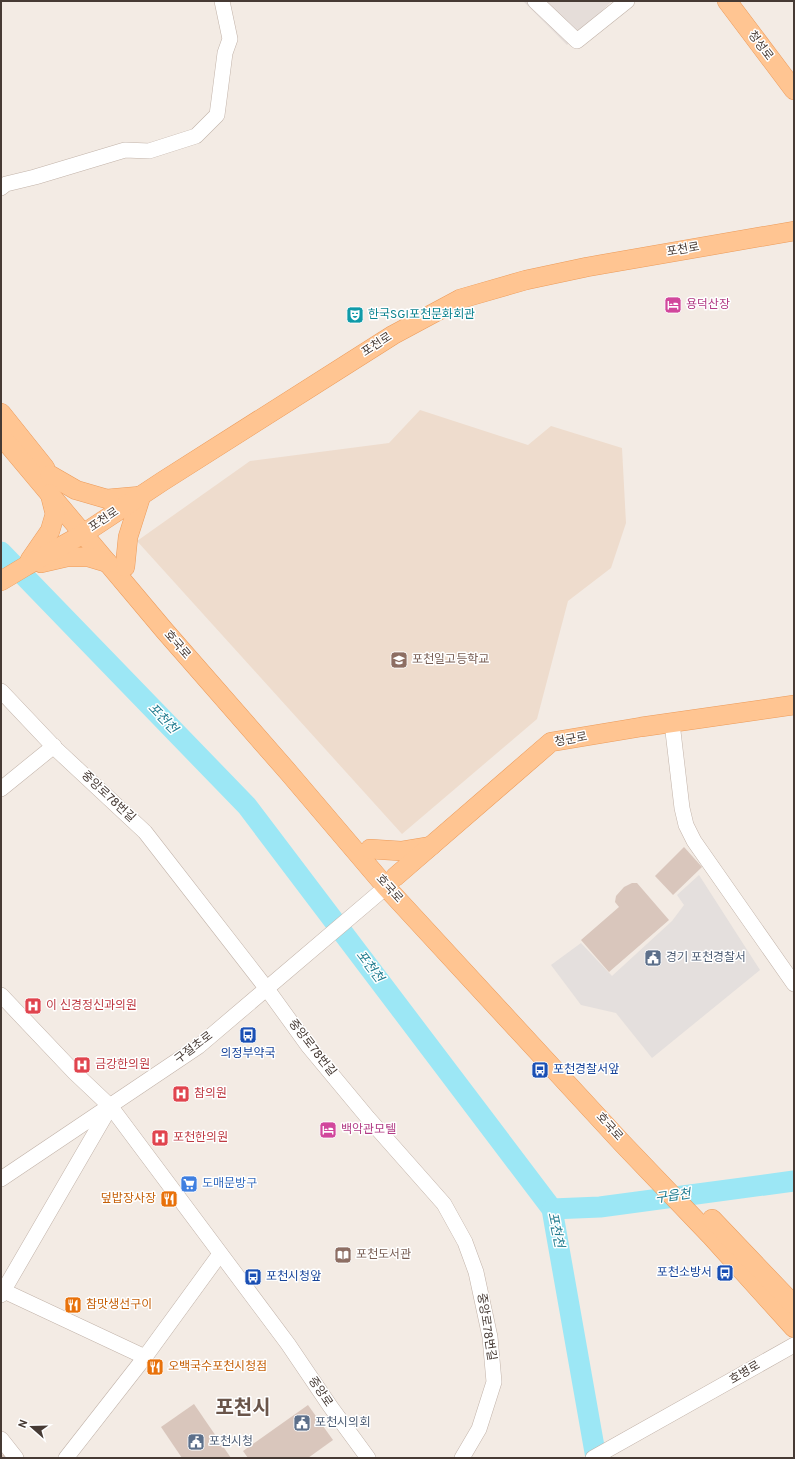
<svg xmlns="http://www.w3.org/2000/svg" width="795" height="1459" viewBox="0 0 795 1459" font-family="Overpass,'Noto Sans KR',sans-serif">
  <rect width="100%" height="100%" fill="#f3ebe4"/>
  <path fill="#e5ddd9" d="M523 1H612L567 45Z"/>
  <path fill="#eedccd" d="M420 410 528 445 551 426 622 448 626 523 611 568 568 601 537 719 402 834 137 541 250 461 389 443Z"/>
  <path fill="#e4dfdd" d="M699 875 760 970 652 1058 616 1013 581 1005 551 965 581 943 612 976 672 921 684 905 677 895Z"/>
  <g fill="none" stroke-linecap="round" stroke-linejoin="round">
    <g stroke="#9ce7f5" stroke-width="21">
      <path d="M1 552 247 806 552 1209 596 1458"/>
      <path d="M552 1209 600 1207 794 1181"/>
    </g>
  </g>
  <g fill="#d9c6bc">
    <path d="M684 847 702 867 673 895 655 876Z"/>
    <path d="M632 883H637L669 920 609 972 581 940 619 907 615 902 616 896 624 887Z"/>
    <path d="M194 1404 231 1458H182L161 1427Z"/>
    <path d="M308 1405 333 1440 308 1458H248L243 1451Z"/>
    <path d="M1 1454 13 1458H1Z"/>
  </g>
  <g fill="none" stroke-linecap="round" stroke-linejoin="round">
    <g stroke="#c2b3a9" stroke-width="16">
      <g id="minor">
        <path d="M535 1 577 41 627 1"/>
        <path d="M1 188 6 184 35 177 125 150 149 151 196 136 217 115 219 100 225 53 230 39 222 1"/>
        <path d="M1 691 56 749 145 832 267 989 309 1047 368 1118 444 1204 465 1242 476 1272 490 1337 494 1382 479 1429 462 1458"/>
        <path d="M672 723 682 808 686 825 694 841 794 984"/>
        <path d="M1 789 54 746"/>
        <path d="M1 995 75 1073 111 1107 288 1344 330 1406 368 1458"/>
        <path d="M1 1179 199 1046 386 887 393 879"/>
        <path d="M4 1291 145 1357"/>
        <path d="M1 1295 109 1109"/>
        <path d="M1 1439 16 1458"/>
        <path d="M66 1458 145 1357 220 1254"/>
        <path d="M593 1458 794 1345"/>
      </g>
    </g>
    <g stroke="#ec9b5a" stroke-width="20">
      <g id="major">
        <path d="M727 1 794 90"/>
        <path d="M1 413 45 468"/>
        <path d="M1 436 164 630 289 773 386 887 622 1143 711 1236 794 1328"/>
        <path d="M50 475 76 490 107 499 141 496 128 537 125 567"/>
        <path d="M30 560 50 531 55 514 50 494"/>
        <path d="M41 563 67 557H88L108 563"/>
        <path d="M1 581 26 566 83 534 163 481 393 335 460 299 526 280 587 267 794 231"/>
        <path d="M370 849 401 851 431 846"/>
        <path d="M395 877 551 742 641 727 794 705"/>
        <path d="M712 1219 794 1305"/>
      </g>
    </g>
    <use href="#minor" stroke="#fff" stroke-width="15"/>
    <use href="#major" stroke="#ffc592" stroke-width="19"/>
  </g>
  <defs>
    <g id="hotel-square" transform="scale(0.9)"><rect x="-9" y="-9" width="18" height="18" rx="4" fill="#d1479c" stroke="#fff"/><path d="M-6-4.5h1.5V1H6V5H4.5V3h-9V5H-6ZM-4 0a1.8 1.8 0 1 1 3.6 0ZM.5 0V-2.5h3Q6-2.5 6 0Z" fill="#fff"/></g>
    <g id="theatre-square" transform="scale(0.9)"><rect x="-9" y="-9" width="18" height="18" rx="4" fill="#0f9aa8" stroke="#fff"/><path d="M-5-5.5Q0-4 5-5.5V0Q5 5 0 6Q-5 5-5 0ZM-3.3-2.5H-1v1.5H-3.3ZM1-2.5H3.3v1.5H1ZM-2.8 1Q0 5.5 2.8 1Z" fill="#fff"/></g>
    <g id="school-square" transform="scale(0.9)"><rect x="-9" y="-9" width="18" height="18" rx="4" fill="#8d6e63" stroke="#fff"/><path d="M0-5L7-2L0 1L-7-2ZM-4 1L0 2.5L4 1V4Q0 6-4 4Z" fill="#fff"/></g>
    <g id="civic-square" transform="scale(0.9)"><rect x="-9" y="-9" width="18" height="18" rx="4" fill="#5c6f8a" stroke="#fff"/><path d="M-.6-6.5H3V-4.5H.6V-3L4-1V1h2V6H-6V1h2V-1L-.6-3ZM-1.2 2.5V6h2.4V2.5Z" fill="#fff"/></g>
    <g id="hospital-square" transform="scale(0.9)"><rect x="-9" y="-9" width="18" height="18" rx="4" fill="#e0444e" stroke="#fff"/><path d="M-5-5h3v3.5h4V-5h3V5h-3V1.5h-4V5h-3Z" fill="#fff"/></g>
    <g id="bus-square" transform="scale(0.9)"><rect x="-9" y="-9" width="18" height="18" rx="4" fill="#1a4fb4" stroke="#fff"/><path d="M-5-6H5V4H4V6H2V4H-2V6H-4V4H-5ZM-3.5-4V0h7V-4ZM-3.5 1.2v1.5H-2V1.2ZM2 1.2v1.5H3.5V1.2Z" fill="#fff"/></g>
    <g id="supermarket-square" transform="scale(0.9)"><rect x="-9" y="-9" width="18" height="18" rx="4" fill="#3f7fe0" stroke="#fff"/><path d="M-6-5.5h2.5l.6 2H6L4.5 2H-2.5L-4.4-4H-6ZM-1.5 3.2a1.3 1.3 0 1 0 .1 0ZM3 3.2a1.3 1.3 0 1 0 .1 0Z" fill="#fff"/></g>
    <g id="restaurant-square" transform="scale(0.9)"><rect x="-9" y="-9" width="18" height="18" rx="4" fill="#e8710a" stroke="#fff"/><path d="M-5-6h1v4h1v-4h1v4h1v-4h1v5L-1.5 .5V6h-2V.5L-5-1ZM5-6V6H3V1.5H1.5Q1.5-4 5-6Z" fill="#fff"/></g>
    <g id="library-square" transform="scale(0.9)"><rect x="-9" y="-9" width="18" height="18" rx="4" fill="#8d6e63" stroke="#fff"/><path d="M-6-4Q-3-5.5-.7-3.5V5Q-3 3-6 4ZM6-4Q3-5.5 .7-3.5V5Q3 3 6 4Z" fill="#fff"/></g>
  </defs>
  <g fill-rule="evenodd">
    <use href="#hotel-square" x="673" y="305"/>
    <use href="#theatre-square" x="355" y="315"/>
    <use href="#school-square" x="399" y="660"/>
    <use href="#civic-square" x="653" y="958"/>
    <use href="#hospital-square" x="33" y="1006"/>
    <use href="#bus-square" x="248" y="1035"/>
    <use href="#hospital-square" x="82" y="1065"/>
    <use href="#bus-square" x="540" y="1070"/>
    <use href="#hospital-square" x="181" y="1094"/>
    <use href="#hotel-square" x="328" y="1130"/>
    <use href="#hospital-square" x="160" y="1138"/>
    <use href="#supermarket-square" x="189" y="1184"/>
    <use href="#restaurant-square" x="169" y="1199"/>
    <use href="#library-square" x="343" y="1255"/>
    <use href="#bus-square" x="725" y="1273"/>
    <use href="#bus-square" x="253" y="1277"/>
    <use href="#restaurant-square" x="73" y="1305"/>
    <use href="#restaurant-square" x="155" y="1367"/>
    <use href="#civic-square" x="302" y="1423"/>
    <use href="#civic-square" x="196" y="1442"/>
  </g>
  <g text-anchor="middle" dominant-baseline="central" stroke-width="3" stroke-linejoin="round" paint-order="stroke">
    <g font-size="12" fill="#463a34" stroke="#fff">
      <text transform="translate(760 46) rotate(53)">청성로</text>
      <text transform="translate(683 250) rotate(-10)">포천로</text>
      <text transform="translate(377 345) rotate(-33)">포천로</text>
      <text transform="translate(104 520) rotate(-34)">포천로</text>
      <text transform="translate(177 645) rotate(49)">호국로</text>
      <text transform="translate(571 740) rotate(-11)">청군로</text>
      <text transform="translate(108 797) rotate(43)">중앙로78번길</text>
      <text transform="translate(389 889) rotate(48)">호국로</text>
      <text transform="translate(194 1048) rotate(-37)">구절초로</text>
      <text transform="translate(312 1048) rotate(52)">중앙로78번길</text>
      <text transform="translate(609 1127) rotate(48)">호국로</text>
      <text transform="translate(486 1327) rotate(81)">중앙로78번길</text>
      <text transform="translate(745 1373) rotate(-30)">호병로</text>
      <text transform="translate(320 1392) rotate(56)">중앙로</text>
    </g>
    <g font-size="12" fill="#b23c85" stroke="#fff" text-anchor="start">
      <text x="686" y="305">용덕산장</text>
      <text x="341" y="1130">백악관모텔</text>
    </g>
    <g font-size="12" fill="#0d838f" stroke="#fff" text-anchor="start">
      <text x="368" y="315">한국SGI포천문화회관</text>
    </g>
    <g font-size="12" fill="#785e54" stroke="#fff" text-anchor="start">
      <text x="412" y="660">포천일고등학교</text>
      <text x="356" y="1255">포천도서관</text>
    </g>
    <g font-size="12" fill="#4e5e75" stroke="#fff" text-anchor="start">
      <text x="666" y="958">경기 포천경찰서</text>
      <text x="315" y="1423">포천시의회</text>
      <text x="209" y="1442">포천시청</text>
    </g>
    <g font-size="12" fill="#be3a42" stroke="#fff" text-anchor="start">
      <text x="46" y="1006">이 신경정신과의원</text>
      <text x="95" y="1065">금강한의원</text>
      <text x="194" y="1094">참의원</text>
      <text x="173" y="1138">포천한의원</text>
    </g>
    <g font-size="12" fill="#164399" stroke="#fff" text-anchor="start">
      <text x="248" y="1054" text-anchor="middle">의정부약국</text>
      <text x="553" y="1070">포천경찰서앞</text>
      <text x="712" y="1273" text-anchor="end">포천소방서</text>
      <text x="266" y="1277">포천시청앞</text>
    </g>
    <g font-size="12" fill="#366cbe" stroke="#fff" text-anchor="start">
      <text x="202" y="1184">도매문방구</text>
    </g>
    <g font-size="12" fill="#c56008" stroke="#fff" text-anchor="start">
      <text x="156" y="1199" text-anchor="end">덮밥장사장</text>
      <text x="86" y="1305">참맛생선구이</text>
      <text x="168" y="1367">오백국수포천시청점</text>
    </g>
    <g font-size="13" font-style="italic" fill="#217c8f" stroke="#fff">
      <text transform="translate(162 719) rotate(46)">포천천</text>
      <text transform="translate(369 967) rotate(53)">포천천</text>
      <text transform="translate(673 1197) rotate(-8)">구읍천</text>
      <text transform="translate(555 1230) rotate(78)">포천천</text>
    </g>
    <g font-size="20" font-weight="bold" fill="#6a554a" stroke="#fff">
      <text x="243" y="1409">포천시</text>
    </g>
  </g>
  <rect width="795" height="1459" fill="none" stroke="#463a34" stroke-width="4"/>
  <g transform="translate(32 1427) rotate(290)" stroke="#ffffff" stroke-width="3" paint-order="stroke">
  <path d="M0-3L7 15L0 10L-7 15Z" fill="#463a34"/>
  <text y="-6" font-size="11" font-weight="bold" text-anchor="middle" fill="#463a34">N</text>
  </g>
</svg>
